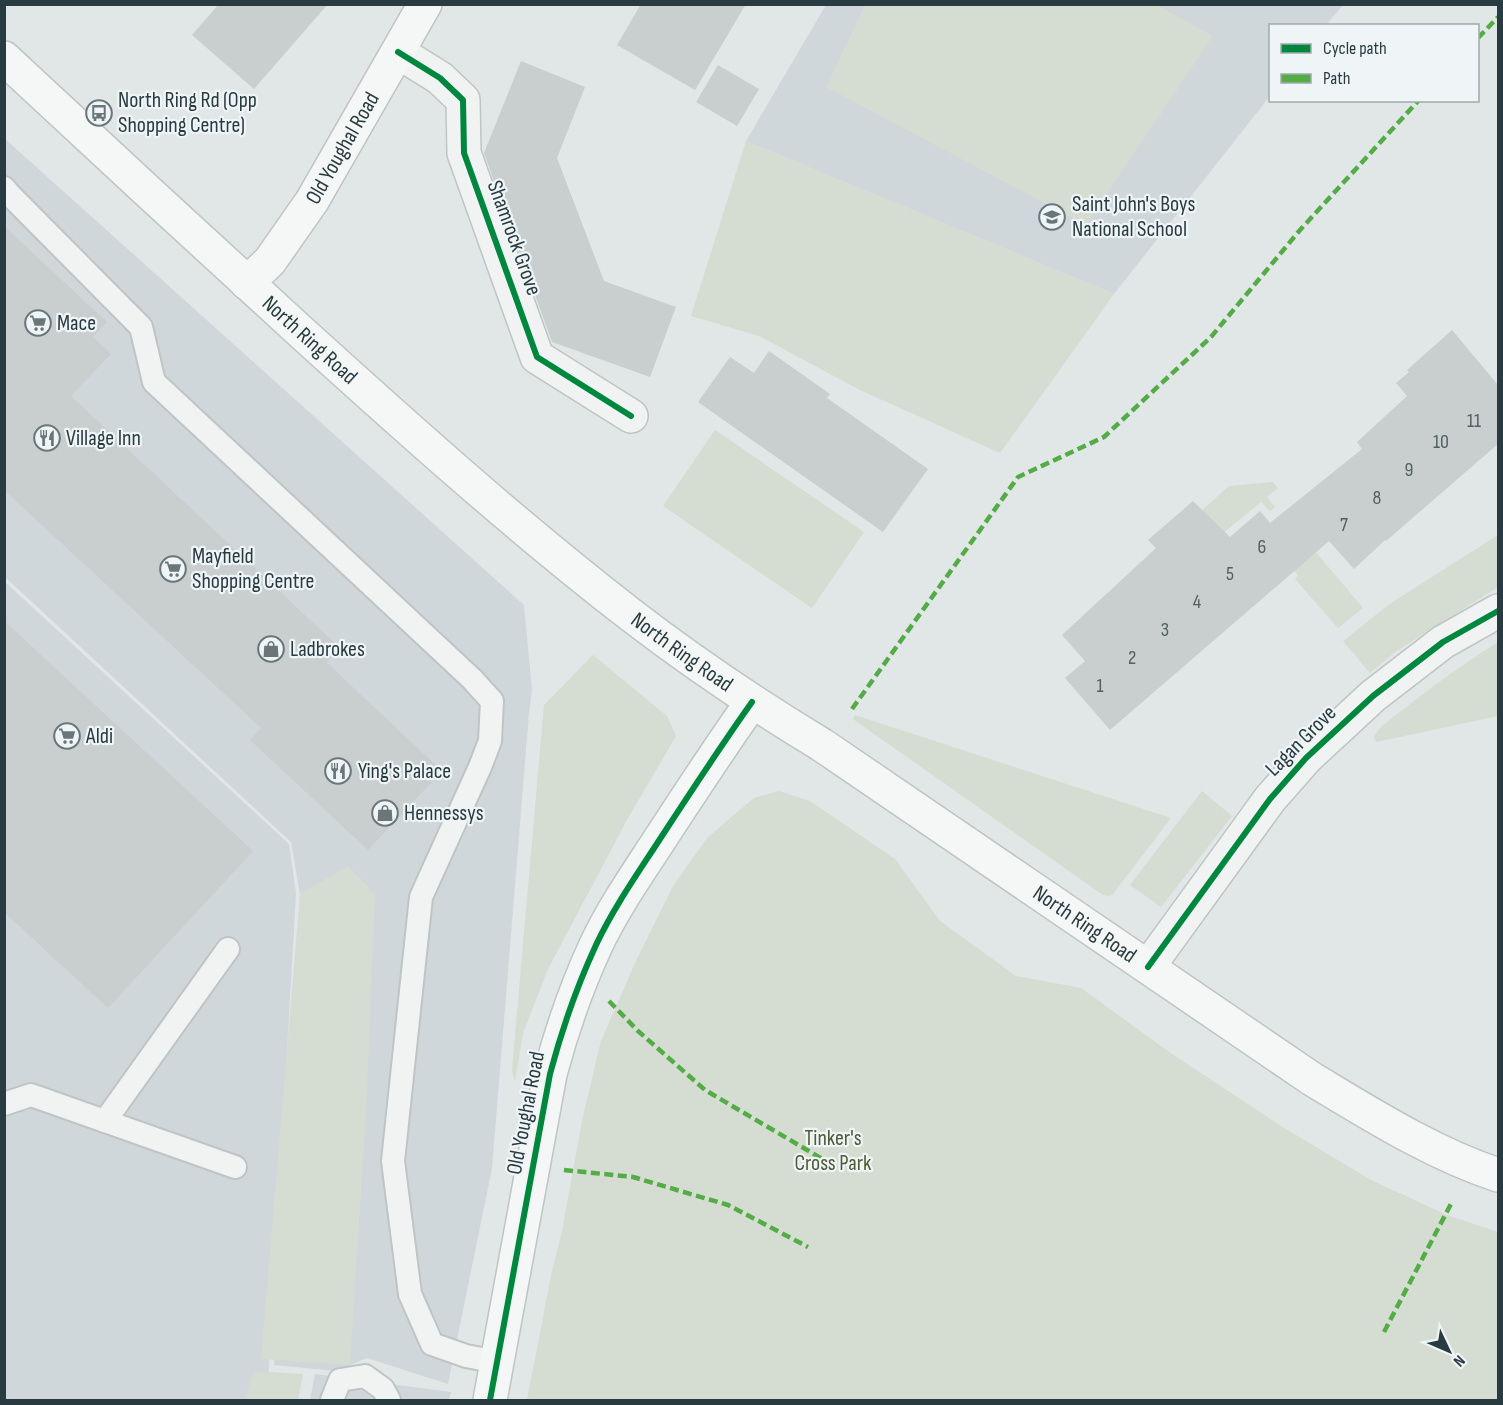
<svg xmlns="http://www.w3.org/2000/svg" width="1503" height="1405" viewBox="0 0 1503 1405" font-family="'Sofia Sans Condensed',sans-serif">
  <rect width="100%" height="100%" fill="#e1e6e7"/>
  <g fill="#cfd7da">
    <path d="M826 5H1343L1326 25 1270 26V96L1114 294 746 141Z"/>
    <path d="M4 138 524 605 532 690 529 713 492 1168 448 1384 367 1358 335 1371 274 1365 300 894 291 842 5 577Z"/>
    <path d="M4 581 289 844 296 893 268 1382 264 1400H5Z"/>
    <path d="M315 1374 451 1392 449 1400H310Z"/>
  </g>
  <g fill="#d5dcd2">
    <path d="M865 5H1157L1213 36 1086 225 826 87Z"/>
    <path d="M746 141 1114 294 1000 453 860 390 759 336 691 316Z"/>
    <path d="M715 430 864 532 812 608 663 506Z"/>
    <path d="M1273 482 1278 488 1267 497 1275 507 1270 511 1261 502 1222 534 1202 510 1229 486Z"/>
    <path d="M1498 535V587L1395 652 1370 673 1343 641 1391 603Z"/>
    <path d="M1313 549 1363 608 1338 628 1295 579 1298 576 1292 567Z"/>
    <path d="M1498 642V716L1376 742 1374 737C1379 727 1391 719 1400 712 1432 686 1464 664 1498 642Z"/>
    <path d="M593 655 667 716 676 736 628 818 548 969 523 1033 515 1082 512 1070 544 705Z"/>
    <path d="M855 715 1171 818 1113 894 1109 896 1103 895 853 719Z"/>
    <path d="M779 791 810 801 895 859 940 921 1016 976 1081 988 1172 1054 1281 1126 1371 1180 1447 1215 1498 1232V1400H527L552 1271 562 1231 583 1116 601 1041 636 961 673 886 707 838 754 798Z"/>
    <path d="M1202 791 1232 816 1161 907 1130 885Z"/>
    <path d="M348 866 375 894 366 1115 350 1365 261 1359 300 894Z"/>
    <path d="M254 1371 303 1374 298 1400H244Z"/>
  </g>
  <g fill="#c9cecf">
    <path d="M219 4H328L254 89 192 35Z"/>
    <path d="M641 4H746L695 90 617 45Z"/>
    <path d="M521 61 585 87 557 158 604 281 676 307 650 377 552 342 484 153Z"/>
    <path d="M718 65 759 89 737 126 696 102Z"/>
    <path d="M4 226 107 322 93 337 111 354 71 396 340 648 326 662 442 771 368 850 250 740 261 728 4 490Z"/>
    <path d="M1452 330 1498 385V444L1386 541 1385 540 1354 569 1329 541 1110 730 1065 678 1085 661 1062 635 1156 548 1148 540 1193 501 1230 537 1260 511 1270 523 1362 449 1357 442 1407 396 1396 383 1409 372 1407 370Z"/>
    <path d="M769 351 830 394 827 398 928 469 883 532 698 402 730 357 754 373Z"/>
    <path d="M4 621 253 851 108 1008 4 912Z"/>
  </g>
  <g fill="none" stroke-linecap="round" stroke-linejoin="round">
    <g stroke="#bfc4c5" stroke-width="26">
      <g id="lane">
        <path d="M4 188 11 196 141 327 154 382 472 679 492 701 490 741 480 767 421 897 393 1161 410 1294 432 1344 466 1356 498 1362"/>
        <path d="M4 1104 31 1095 235 1167"/>
        <path d="M105 1121 228 949"/>
        <path d="M332 1400 340 1380 365 1376 383 1389 389 1400"/>
      </g>
    </g>
    <g stroke="#bfc4c5" stroke-width="36">
      <g id="street">
        <path d="M398 52 440 78 463 100 464 153 537 357 631 416"/>
        <path d="M1148 967 1270 799 1306 758 1373 696 1443 642 1498 611"/>
      </g>
    </g>
    <g stroke="#bfc4c5" stroke-width="36">
      <g id="secondary">
        <path id="s1" d="M4 58C103 150 201 241 301 332 408 429 516 526 631 615 692 662 756 705 822 745L1312 1079C1372 1115 1432 1153 1498 1175"/>
        <path id="s2" d="M247 283 270 261 312 201 425 4"/>
        <path d="M490 1400 550 1074C562 1029 577 986 596 945 614 907 638 873 660 839 690 793 720 747 752 702"/>
      </g>
    </g>
    <use href="#lane" stroke="#f1f3f3" stroke-width="22"/>
    <use href="#street" stroke="#f1f3f3" stroke-width="33"/>
    <use href="#secondary" stroke="#f5f6f6" stroke-width="33"/>
    <g stroke="#53ac46" stroke-width="4.5" stroke-dasharray="9 4.5" stroke-linecap="butt">
      <path d="M1478 38 1498 17"/>
      <path d="M852 709 1018 477 1104 437 1211 337 1300 230 1419 100"/>
      <path d="M609 1001 638 1031 705 1090 836 1167"/>
      <path d="M564 1170 633 1177 728 1205 808 1247"/>
      <path d="M1384 1332 1452 1202"/>
    </g>
    <g stroke="#eff5f6" stroke-width="10">
      <g id="cycleway">
        <path d="M398 52 440 78 463 100 464 153 537 357 631 416"/>
        <path d="M1148 967 1270 799 1306 758 1373 696 1443 642 1498 611"/>
        <path d="M490 1400 550 1074C562 1029 577 986 596 945 614 907 638 873 660 839 690 793 720 747 752 702"/>
      </g>
    </g>
    <use href="#cycleway" stroke="#00873e" stroke-width="6"/>
  </g>
  <defs>
    <g id="bus-ring" transform="scale(1.35)"><circle r="9.5" fill="#eff5f6" stroke="#69777a" stroke-width="1.5"/><path d="M-5-6H5V4H4V6H2V4H-2V6H-4V4H-5ZM-3.5-4V0h7V-4ZM-3.5 1.2v1.5H-2V1.2ZM2 1.2v1.5H3.5V1.2Z" fill="#69777a"/></g>
    <g id="school-ring" transform="scale(1.35)"><circle r="9.5" fill="#eff5f6" stroke="#69777a" stroke-width="1.5"/><path d="M0-5L7-2L0 1L-7-2ZM-4 1L0 2.5L4 1V4Q0 6-4 4Z" fill="#69777a"/></g>
    <g id="supermarket-ring" transform="scale(1.35)"><circle r="9.5" fill="#eff5f6" stroke="#69777a" stroke-width="1.5"/><path d="M-6-5.5h2.5l.6 2H6L4.5 2H-2.5L-4.4-4H-6ZM-1.5 3.2a1.3 1.3 0 1 0 .1 0ZM3 3.2a1.3 1.3 0 1 0 .1 0Z" fill="#69777a"/></g>
    <g id="restaurant-ring" transform="scale(1.35)"><circle r="9.5" fill="#eff5f6" stroke="#69777a" stroke-width="1.5"/><path d="M-5-6h1v4h1v-4h1v4h1v-4h1v5L-1.5 .5V6h-2V.5L-5-1ZM5-6V6H3V1.5H1.5Q1.5-4 5-6Z" fill="#69777a"/></g>
    <g id="shop-ring" transform="scale(1.35)"><circle r="9.5" fill="#eff5f6" stroke="#69777a" stroke-width="1.5"/><path d="M-5-2.5h2.3a2.7 3.5 0 0 1 5.4 0H5L5.5 6h-11ZM-1.5-2.5h3a1.5 2.3 0 0 0-3 0Z" fill="#69777a"/></g>
  </defs>
  <g fill-rule="evenodd">
    <use href="#bus-ring" x="99" y="113"/>
    <use href="#school-ring" x="1052" y="217"/>
    <use href="#supermarket-ring" x="38" y="323"/>
    <use href="#restaurant-ring" x="47" y="438"/>
    <use href="#supermarket-ring" x="173" y="569"/>
    <use href="#shop-ring" x="271" y="649"/>
    <use href="#supermarket-ring" x="67" y="736"/>
    <use href="#restaurant-ring" x="338" y="771"/>
    <use href="#shop-ring" x="385" y="813"/>
  </g>
  <g text-anchor="middle" dominant-baseline="central" stroke-width="4.5" stroke-linejoin="round" paint-order="stroke">
    <g font-size="20" fill="#516064">
      <text x="1474" y="421">11</text>
      <text x="1441" y="442">10</text>
      <text x="1409" y="470">9</text>
      <text x="1377" y="498">8</text>
      <text x="1344" y="525">7</text>
      <text x="1262" y="547">6</text>
      <text x="1230" y="574">5</text>
      <text x="1197" y="602">4</text>
      <text x="1165" y="630">3</text>
      <text x="1132" y="658">2</text>
      <text x="1100" y="686">1</text>
    </g>
    <g font-size="22" fill="#283b40" stroke="#eff5f6" text-anchor="start">
      <text x="118" y="100">North Ring Rd (Opp<tspan x="118" dy="25">Shopping Centre)</tspan></text>
      <text x="1072" y="204">Saint John's Boys<tspan x="1072" dy="25">National School</tspan></text>
      <text x="57" y="323">Mace</text>
      <text x="66" y="438">Village Inn</text>
      <text x="192" y="556">Mayfield<tspan x="192" dy="25">Shopping Centre</tspan></text>
      <text x="290" y="649">Ladbrokes</text>
      <text x="86" y="736">Aldi</text>
      <text x="358" y="771">Ying's Palace</text>
      <text x="404" y="813">Hennessys</text>
    </g>
    <g font-size="22" fill="#283b40" stroke="#eff5f6">
      <text stroke="none"><textPath href="#s2" startOffset="166">Old Youghal Road</textPath></text>
      <text transform="translate(514 238) rotate(70)">Shamrock Grove</text>
      <text stroke="none"><textPath href="#s1" startOffset="416">North Ring Road</textPath></text>
      <text stroke="none"><textPath href="#s1" startOffset="902">North Ring Road</textPath></text>
      <text transform="translate(1301 741) rotate(-45)">Lagan Grove</text>
      <text stroke="none"><textPath href="#s1" startOffset="1388">North Ring Road</textPath></text>
      <text transform="translate(526 1113) rotate(-79)">Old Youghal Road</text>
    </g>
    <g font-size="22" fill="#4d5c35" stroke="#eff5f6">
      <text x="833" y="1138">Tinker's<tspan x="833" dy="25">Cross Park</tspan></text>
    </g>
  </g>
  <rect width="1503" height="1405" fill="none" stroke="#283b40" stroke-width="12"/>
  <rect x="1269" y="24" width="210" height="78" fill="#eff5f6" stroke="#9fabad" stroke-width="1.5"/>
  <rect x="1281" y="44" width="30" height="9" fill="#00873e" stroke="#9fabad" stroke-width="1.5"/>
  <text x="1323" y="54" font-size="18" fill="#283b40">Cycle path</text>
  <rect x="1281" y="74" width="30" height="9" fill="#53ac46" stroke="#9fabad" stroke-width="1.5"/>
  <text x="1323" y="84" font-size="18" fill="#283b40">Path</text>
  <g transform="translate(1449 1351) rotate(134)" stroke="#eff5f6" stroke-width="4.5" paint-order="stroke">
  <path d="M0-4.5L10 22L0 15L-10 22Z" fill="#283b40"/>
  <text y="-9" font-size="16" font-weight="bold" text-anchor="middle" fill="#283b40">N</text>
  </g>
</svg>
